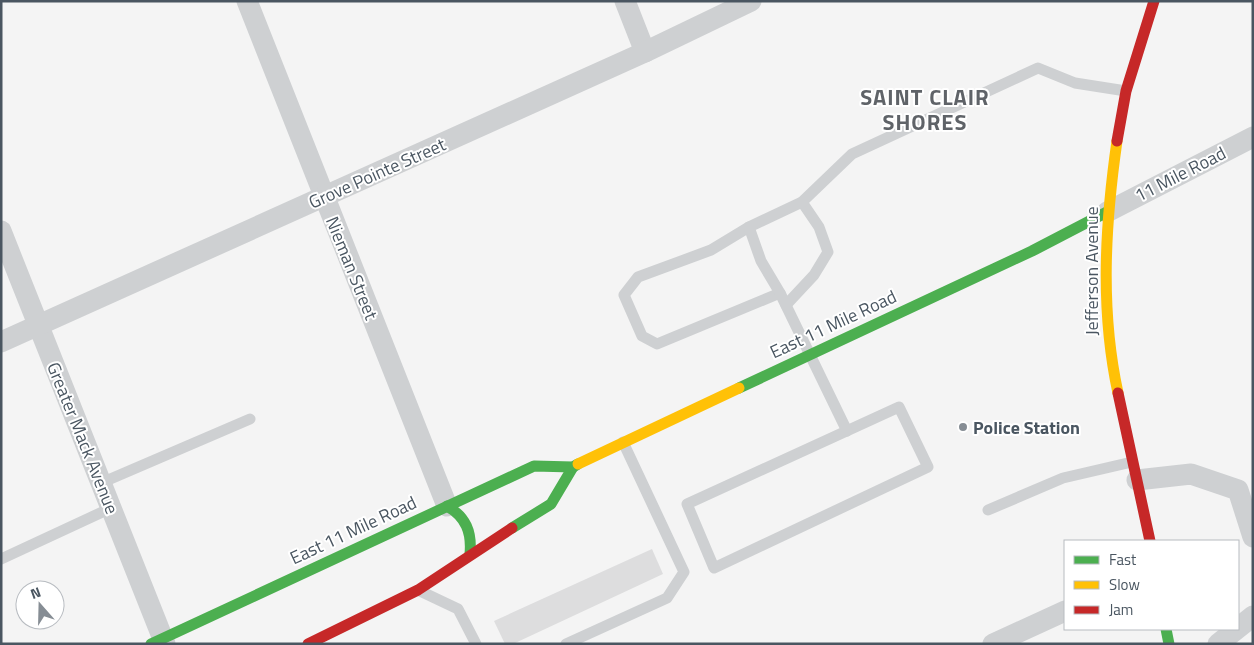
<svg xmlns="http://www.w3.org/2000/svg" width="1254" height="645" viewBox="0 0 1254 645" font-family="'Titillium Web',sans-serif">
  <rect width="100%" height="100%" fill="#f4f4f4"/>
  <path fill="#ddddde" d="M652 549 663 574 513 644H505L494 621Z"/>
  <g fill="none" stroke-linecap="round" stroke-linejoin="round">
    <g stroke="#ced0d2" stroke-width="11">
      <path d="M749 227 711 250 638 277 624 295 642 336 657 344 780 293"/>
      <path d="M786 305 814 275 828 252 819 227 802 202"/>
      <path d="M899 407 928 467 714 568 687 504Z"/>
      <path d="M847 431 780 293 761 261 749 227 802 202 852 154 1038 68 1075 83 1126 91"/>
      <path d="M101 483 250 419"/>
      <path d="M988 510 1063 478 1132 462"/>
      <path d="M1 559 111 508"/>
      <path d="M420 591 458 609 476 644"/>
      <path d="M566 644 667 598 684 572 623 442"/>
    </g>
    <g stroke="#ced0d2" stroke-width="21">
      <path d="M247 1 447 506"/>
      <path d="M625 1 645 52"/>
      <path d="M1107 212 1253 137"/>
      <path d="M1 231 165 644"/>
      <path d="M1 342 645 52 751 1"/>
      <path d="M1137 480 1191 474 1238 490 1253 537"/>
      <path d="M993 644 1065 611"/>
      <path d="M1218 644 1253 616"/>
    </g>
    <g stroke="#4caf50" stroke-width="11">
      <path d="M739 388 1032 251 1107 212"/>
      <path d="M447 506C466 517 472 532 470 554"/>
      <path d="M512 528 551 504 573 467"/>
      <path d="M1166 629 1169 644"/>
      <path d="M151 644 534 466 573 467 578 464"/>
    </g>
    <g stroke="#ffc107" stroke-width="11">
      <path d="M1117 141C1105 225 1100 310 1118 393"/>
      <path d="M578 464 739 388"/>
    </g>
    <g stroke="#c62828" stroke-width="11">
      <path d="M1117 141 1126 91 1154 1"/>
      <path d="M1118 393 1150 541"/>
      <path d="M308 644 418 590 512 528"/>
    </g>
  </g>
  <circle fill="#868d94" stroke="#fff" stroke-width="2" cx="963" cy="427" r="5"/>
  <g text-anchor="middle" dominant-baseline="central" stroke-width="4" stroke-linejoin="round" paint-order="stroke">
    <g font-size="18" fill="#4a5661" stroke="#fff">
      <text transform="translate(377 173) rotate(-24)">Grove Pointe Street</text>
      <text transform="translate(1180 174) rotate(-27)">11 Mile Road</text>
      <text transform="translate(352 268) rotate(68)">Nieman Street</text>
      <text transform="translate(1091 271) rotate(-90)">Jefferson Avenue</text>
      <text transform="translate(833 324) rotate(-25)">East 11 Mile Road</text>
      <text transform="translate(83 438) rotate(68)">Greater Mack Avenue</text>
      <text transform="translate(353 530) rotate(-25)">East 11 Mile Road</text>
    </g>
    <g font-size="18" font-weight="bold" fill="#4a5661" stroke="#fff" text-anchor="start">
      <text x="973" y="427">Police Station</text>
    </g>
    <g font-size="22" font-weight="bold" letter-spacing="1" fill="#5f6368" stroke="#fff">
      <text x="925" y="97">SAINT CLAIR<tspan x="925" dy="25">SHORES</tspan></text>
    </g>
  </g>
  <rect width="1254" height="645" fill="none" stroke="#4a5661" stroke-width="5"/>
  <rect x="1064" y="540" width="175" height="90" fill="#ffffff" stroke="#b7bbc0"/>
  <rect x="1074" y="556" width="25" height="8" fill="#4caf50" stroke="#b7bbc0"/>
  <text x="1109" y="565" font-size="15" fill="#4a5661">Fast</text>
  <rect x="1074" y="581" width="25" height="8" fill="#ffc107" stroke="#b7bbc0"/>
  <text x="1109" y="590" font-size="15" fill="#4a5661">Slow</text>
  <rect x="1074" y="606" width="25" height="8" fill="#c62828" stroke="#b7bbc0"/>
  <text x="1109" y="615" font-size="15" fill="#4a5661">Jam</text>
  <g transform="translate(40 605) rotate(340)"><circle r="24" fill="#ffffff" stroke="#b7bbc0"/>
  <path d="M0-4L9 19L0 12L-9 19Z" fill="#868d94"/>
  <text y="-8" font-size="14" font-weight="bold" text-anchor="middle" fill="#4a5661">N</text>
  </g>
</svg>
